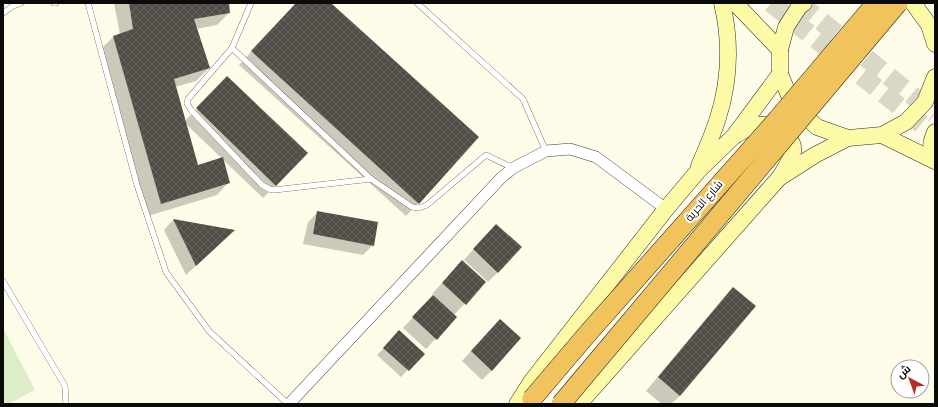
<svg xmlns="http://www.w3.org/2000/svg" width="938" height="407" viewBox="0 0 938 407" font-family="'Roboto Serif',Cairo,serif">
  <defs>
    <pattern id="building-cross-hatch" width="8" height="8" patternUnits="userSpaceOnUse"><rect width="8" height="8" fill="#524d47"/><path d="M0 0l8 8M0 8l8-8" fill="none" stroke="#66625d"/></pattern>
  </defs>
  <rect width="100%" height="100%" fill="#fefce8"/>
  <path fill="#ddeec6" d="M3 328 35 390 8 404H3Z"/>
  <g fill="#0003">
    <path d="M114 3H228L229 13 217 25 196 29 209 68 196 81 175 87 185 121 215 90 276 185 263 198 185 123 198 166 229 182 217 195 148 216 100 50 113 37 120 35Z"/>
    <path d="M296 3H330L418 203 406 216 239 65Z"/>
    <path d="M318 212 373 245 363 255 303 244 308 222Z"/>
    <path d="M173 220 233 231 186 275 164 230Z"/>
    <path d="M486 235 498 272 488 282 464 260Z"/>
    <path d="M452 272 485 282 454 315 456 317 426 349 403 328 434 295 432 294Z"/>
    <path d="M733 288 680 396 671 404H662L646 391 721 301Z"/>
    <path d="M490 330 492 370 482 380 462 361Z"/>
    <path d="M393 339 423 354 401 377 377 355Z"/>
  </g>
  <g fill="url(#building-cross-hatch)">
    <path d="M129 3H229L230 13 194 19 210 68 174 79 198 165 223 157 230 183 161 204 113 36 133 29Z"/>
    <path d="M296 3H331L479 137 419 204 251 51Z"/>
    <path d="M227 76 308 153 276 186 196 108Z"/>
    <path d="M317 211 378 222 374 246 313 234Z"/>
    <path d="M173 219 235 230 196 266Z"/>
    <path d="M496 224 522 247 498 273 473 249Z"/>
    <path d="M462 260 486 282 466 305 442 283Z"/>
    <path d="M733 287 756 306 680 396 658 377Z"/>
    <path d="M433 295 457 317 437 340 412 317Z"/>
    <path d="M500 319 521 338 492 371 471 351Z"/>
    <path d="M399 330 425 354 409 371 383 348Z"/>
  </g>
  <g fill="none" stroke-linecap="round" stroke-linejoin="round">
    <g stroke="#d9d8c7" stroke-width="19" stroke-dasharray="19 10" stroke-linecap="butt">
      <path d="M771 3 935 135"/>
      <path d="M799 3 935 114"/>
    </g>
    <g stroke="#3d3d3d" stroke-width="6">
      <g id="service">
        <path d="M54 3H56"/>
        <path d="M88 3 137 185 166 272 209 331 288 404"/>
        <path d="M251 3 232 48 371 179 412 207 419 208 427 205 486 155 513 168"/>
        <path d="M417 3 523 99 546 151"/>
        <path d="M3 13 13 6 21 3"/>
        <path d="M232 48 188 99 187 103 191 110 262 185 269 189 274 190 371 179"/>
        <path d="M3 281 65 386 66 404"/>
      </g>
    </g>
    <g stroke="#3d3d3d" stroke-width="12">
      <path id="minor" d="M289 404 501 178 513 168 546 151 570 149 596 157 666 209"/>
    </g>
    <g stroke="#2c2c2c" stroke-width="17">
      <g id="secondary">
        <path d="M735 3 780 50"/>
        <path d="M804 3 799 7 786 27 780 50V74L793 105 817 127 848 138 882 135 906 122 925 102 935 77"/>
        <path d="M913 3 929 25 935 44"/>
        <path d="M935 132C931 142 929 146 935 156"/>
        <path d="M736 135C743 131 751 125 759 125 773 123 796 136 793 152 791 159 784 170 780 177"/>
        <path d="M882 135 935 161"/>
        <path d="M699 166C706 150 713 134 718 118 730 80 731 41 722 3"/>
        <path d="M517 404 531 382 666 209 698 171 734 136 780 74"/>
        <path d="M579 404 779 178 815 155 848 138"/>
      </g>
    </g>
    <use href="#service" stroke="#fff" stroke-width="5.5"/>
    <use href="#minor" stroke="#fff" stroke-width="11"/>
    <use href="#secondary" stroke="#fcfaa6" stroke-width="16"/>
    <g stroke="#1b1b1b" stroke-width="20" stroke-linecap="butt">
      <g id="trunk-bridge">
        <path d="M532 399 589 332 776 121 876 3"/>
        <path d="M561 404 898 3"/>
      </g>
    </g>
    <use href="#trunk-bridge" stroke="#f1c35c" stroke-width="19"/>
  </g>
  <g text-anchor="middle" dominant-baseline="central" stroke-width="4" stroke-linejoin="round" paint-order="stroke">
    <g font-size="11" fill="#0a0a0a" stroke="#fff">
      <text transform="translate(704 201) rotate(-49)">شارع الحرية</text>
    </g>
  </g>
  <rect width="938" height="407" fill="none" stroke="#0a0a0a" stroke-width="8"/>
  <g transform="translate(910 379) rotate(319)"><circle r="19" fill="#ffffff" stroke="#9d9d9d"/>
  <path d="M0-3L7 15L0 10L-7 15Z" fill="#b42e29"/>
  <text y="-6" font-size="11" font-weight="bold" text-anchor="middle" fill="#0a0a0a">ش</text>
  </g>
</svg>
